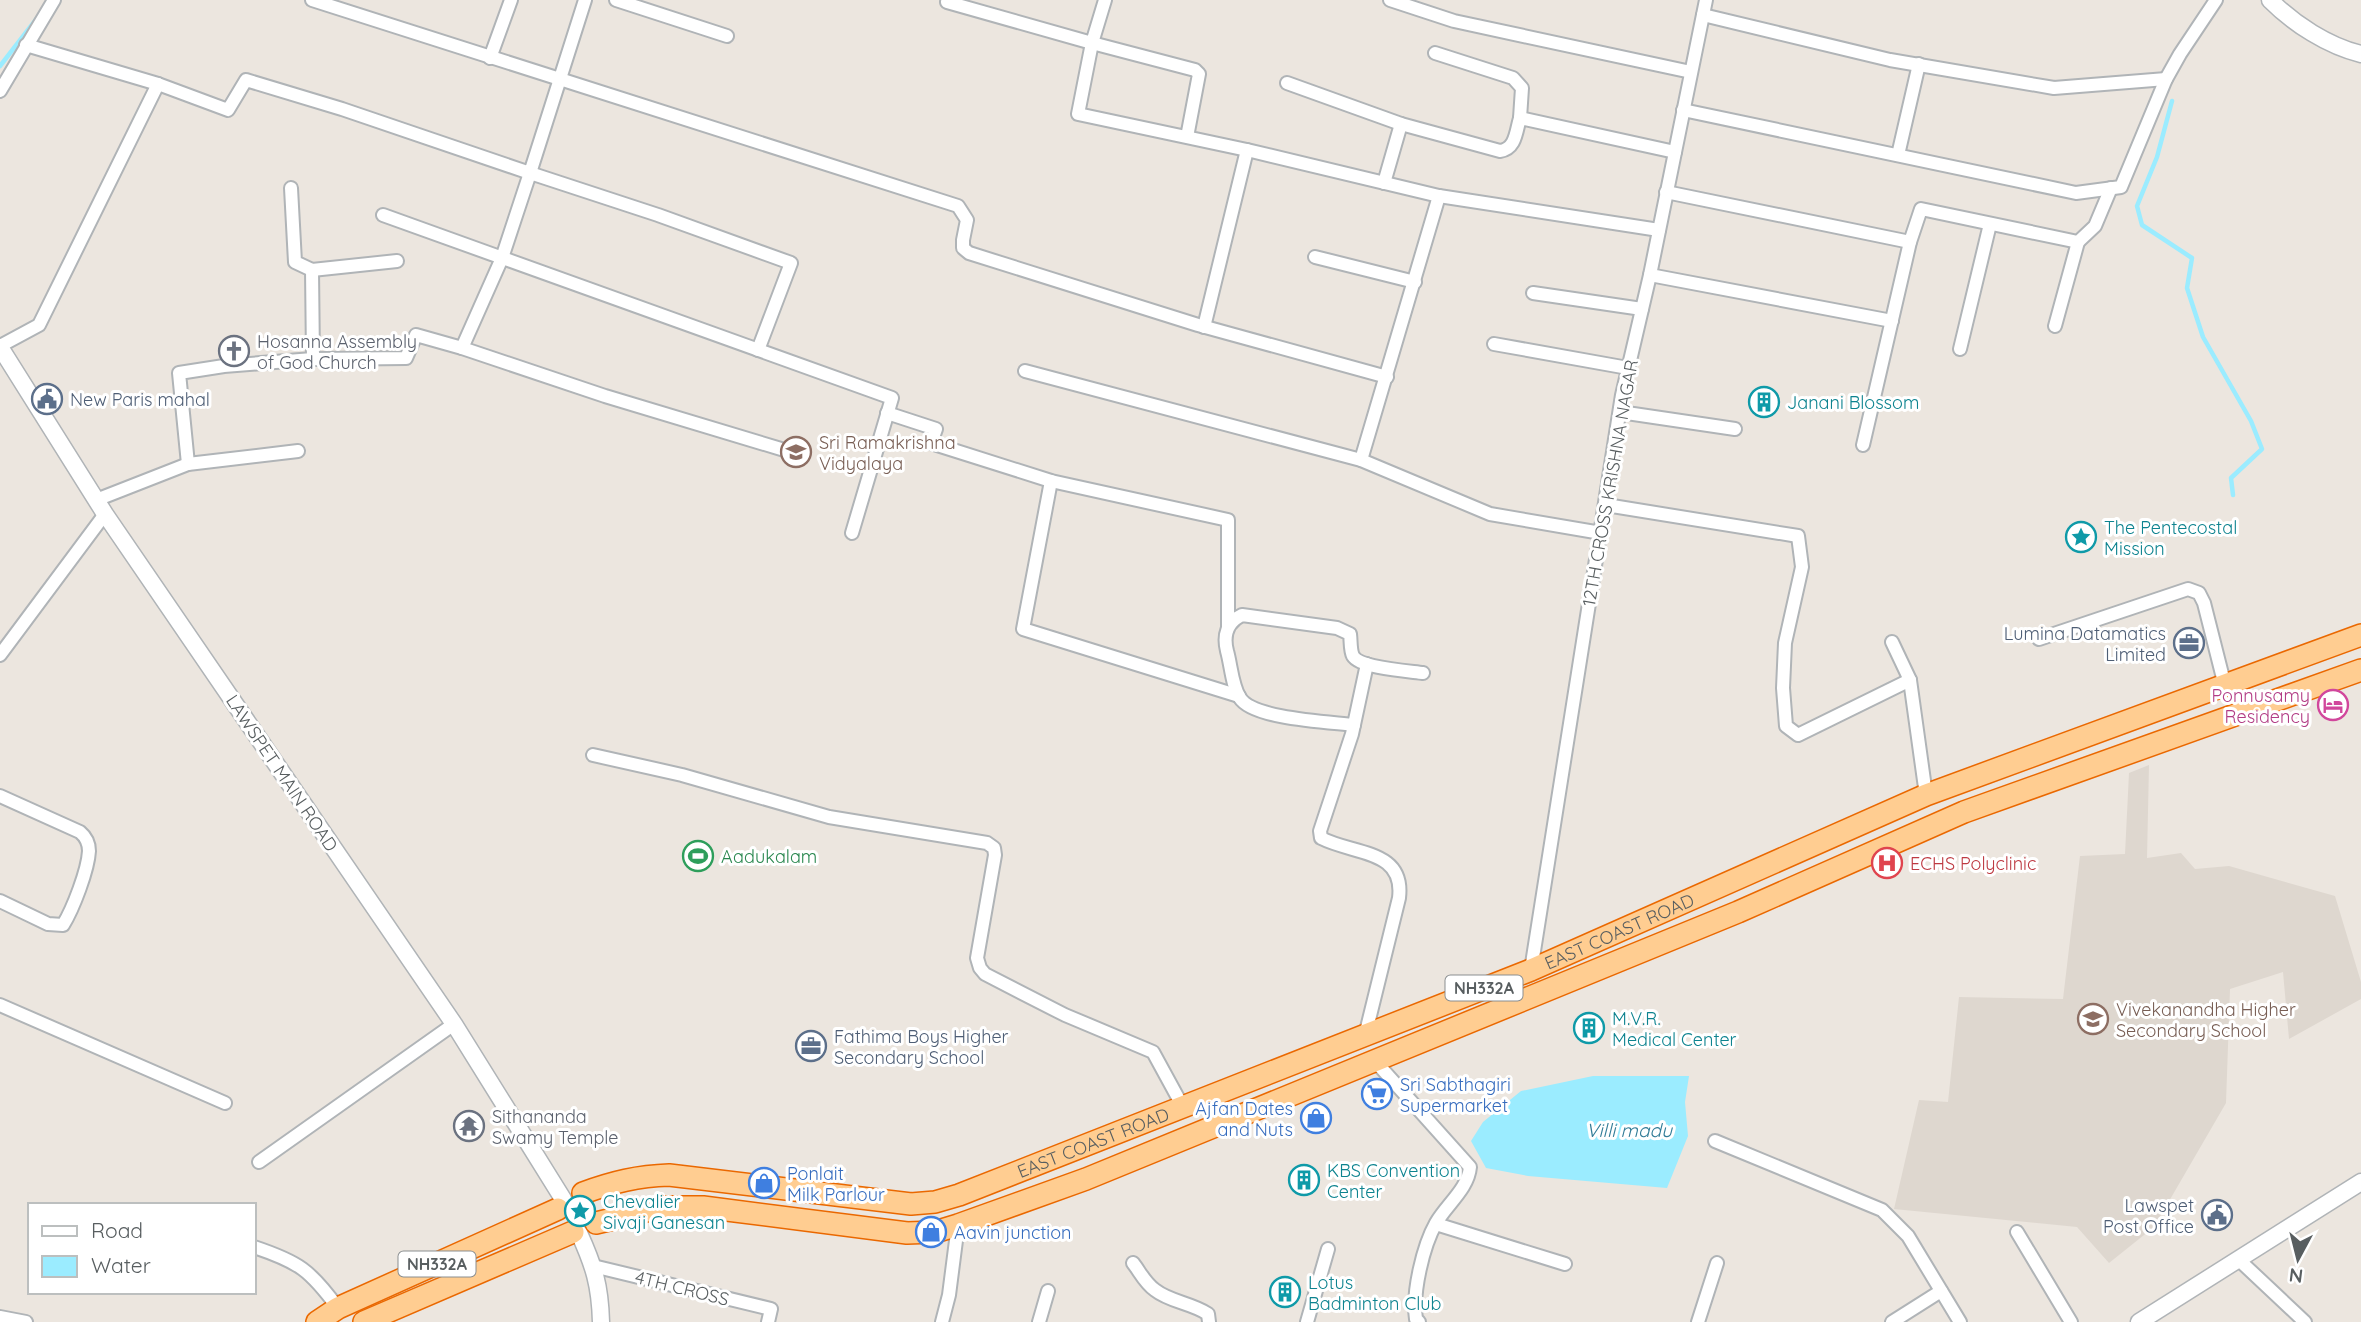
<svg xmlns="http://www.w3.org/2000/svg" width="2361" height="1322" viewBox="0 0 2361 1322" font-family="Quicksand,sans-serif">
  <rect width="100%" height="100%" fill="#ece6df"/>
  <path fill="#ded7cf" d="M2149 765 2147 858 2181 853 2195 869 2229 866 2335 896 2361 982V999L2289 1039 2283 972 2230 989 2226 1103 2154 1227 2109 1263 2077 1227 1894 1209 1919 1100 1948 1102 1959 997 2063 999 2080 856 2125 854 2129 773Z"/>
  <path fill="#9becff" d="M1593 1076H1689L1685 1102 1688 1136 1667 1188 1528 1176 1486 1168 1471 1141 1483 1122 1521 1091Z"/>
  <g fill="none" stroke-linecap="round" stroke-linejoin="round">
    <g stroke="#9becff" stroke-width="4.5">
      <path d="M0 66 38 17"/>
      <path d="M2172 101 2157 157 2137 206 2142 225 2192 258 2187 288 2203 337 2251 421 2262 449 2231 478 2233 495"/>
    </g>
    <g stroke="#b0b4b7" stroke-width="16">
      <g id="minor">
        <path d="M312 0 958 206 967 220 963 240V248L969 253 1198 325 1387 377"/>
        <path d="M616 0 727 36"/>
        <path d="M1390 0 1454 21 1691 72"/>
        <path d="M947 2 1092 43 1105 0"/>
        <path d="M1703 15 1890 60 2054 88 2166 79"/>
        <path d="M26 45 158 84 228 110 246 80 342 109 530 173 585 0"/>
        <path d="M1435 53 1513 78 1522 88 1520 118"/>
        <path d="M490 58 511 0"/>
        <path d="M1287 83 1401 124 1500 151C1516 149 1516 131 1520 118L1675 152"/>
        <path d="M0 91 54 0"/>
        <path d="M1683 110 2076 193 2121 187 2166 79 2180 54 2216 0"/>
        <path d="M1187 137 1199 74 1195 70 1092 43 1078 114 1247 150 1439 196 1659 230"/>
        <path d="M1898 155 1919 64"/>
        <path d="M1384 183 1401 124"/>
        <path d="M291 188 295 262 312 270 313 359 406 358 416 335 462 348"/>
        <path d="M1666 192 1910 242"/>
        <path d="M383 215 892 398 852 533"/>
        <path d="M1315 257 1415 282"/>
        <path d="M312 270 397 261"/>
        <path d="M1650 275 1892 321"/>
        <path d="M1533 293 1642 309"/>
        <path d="M2055 326 2078 242"/>
        <path d="M1204 327 1247 150"/>
        <path d="M1494 344 1628 368"/>
        <path d="M0 346 39 325 158 84"/>
        <path d="M1960 349 1990 224"/>
        <path d="M758 350 791 263 658 215 530 173 502 258 462 348 605 396 791 452"/>
        <path d="M1025 371 1361 460 1490 514 1601 533"/>
        <path d="M1620 412 1735 429"/>
        <path d="M887 413 936 429 931 443 1051 481 1228 520V627"/>
        <path d="M1863 445 1910 242 1921 209 2078 242 2095 226 2111 188"/>
        <path d="M1361 460 1439 196"/>
        <path d="M188 464 179 373 224 366 313 359"/>
        <path d="M1051 481 1023 629 1239 696"/>
        <path d="M96 500 188 464 298 451"/>
        <path d="M1606 505 1798 536 1802 567 1785 643 1783 688 1786 726 1798 735 1910 680"/>
        <path d="M2039 639 2188 589 2199 593 2204 603 2225 686"/>
        <path d="M1892 642 1910 680 1926 795"/>
        <path d="M0 655 105 514"/>
        <path d="M1354 725C1330 722 1253 719 1240 698 1232 686 1231 665 1227 651 1223 635 1227 622 1242 615L1337 628 1350 634C1351 641 1350 650 1353 656 1360 668 1408 671 1423 673"/>
        <path d="M593 755 682 775 829 817 987 843 994 848 995 855 977 958 980 968 985 974 1065 1015 1153 1052 1183 1107"/>
        <path d="M0 796 80 832C86 837 89 843 89 851 88 870 73 909 63 925L48 924 0 901"/>
        <path d="M1531 970 1622 395 1650 275 1706 0"/>
        <path d="M0 1005 225 1103"/>
        <path d="M1365 1036 1399 898C1405 849 1354 855 1321 838L1320 831 1352 734 1367 664"/>
        <path d="M1375 1061 1470 1167C1468 1189 1447 1204 1436 1223 1423 1246 1412 1293 1416 1319L1419 1322"/>
        <path d="M1715 1141 1882 1210 1908 1236 1960 1322"/>
        <path d="M259 1162 454 1024"/>
        <path d="M1436 1224 1565 1264"/>
        <path d="M2017 1232 2071 1322"/>
        <path d="M254 1247C299 1262 310 1270 338 1308"/>
        <path d="M2238 1259 2305 1322"/>
        <path d="M1133 1263C1140 1272 1145 1283 1155 1290 1170 1302 1192 1303 1208 1314L1209 1322"/>
        <path d="M593 1266 771 1309 768 1322"/>
        <path d="M0 1317 26 1322"/>
        <path d="M942 1322 949 1295 958 1225"/>
        <path d="M1039 1322 1048 1291"/>
        <path d="M1307 1322 1328 1249"/>
        <path d="M1698 1322 1717 1263"/>
        <path d="M1892 1322 1941 1291"/>
      </g>
    </g>
    <g stroke="#b0b4b7" stroke-width="19">
      <g id="tertiary">
        <path d="M2270 0C2294 24 2328 46 2361 54"/>
        <path d="M0 347 105 514 454 1024 563 1199"/>
        <path d="M579 1233C594 1266 600 1285 601 1322"/>
        <path d="M2139 1322 2361 1182"/>
      </g>
    </g>
    <g stroke="#ea6800" stroke-width="24">
      <g id="trunk">
        <path id="s1" d="M583 1193C613 1182 638 1176 669 1175L911 1204 935 1202 959 1195 1531 970 1926 795 2361 635"/>
        <path d="M596 1223 663 1207H703L907 1233 935 1232 958 1225 1086 1179 1738 912 1964 812 2361 670"/>
        <path d="M317 1322 338 1308 558 1209"/>
        <path d="M364 1322 573 1232"/>
      </g>
    </g>
    <use href="#minor" stroke="#fff" stroke-width="12"/>
    <use href="#tertiary" stroke="#fff" stroke-width="16"/>
    <use href="#trunk" stroke="#ffcd91" stroke-width="21"/>
  </g>
  <defs>
    <g id="church-ring" transform="scale(1.575)"><circle r="9.5" fill="#fff" stroke="#6b7280" stroke-width="1.5"/><path d="M-1.2-6h2.4v3.5h3.3v2.4h-3.3V6h-2.4V-.1h-3.3v-2.4h3.3Z" fill="#6b7280"/></g>
    <g id="civic-ring" transform="scale(1.575)"><circle r="9.5" fill="#fff" stroke="#5c6f8a" stroke-width="1.5"/><path d="M-.6-6.5H3V-4.5H.6V-3L4-1V1h2V6H-6V1h2V-1L-.6-3ZM-1.2 2.5V6h2.4V2.5Z" fill="#5c6f8a"/></g>
    <g id="building-ring" transform="scale(1.575)"><circle r="9.5" fill="#fff" stroke="#0f9aa8" stroke-width="1.5"/><path d="M-4-6H4V6H1V3H-1V6H-4ZM-2.5-4.3h1.7v1.8h-1.7ZM.8-4.3h1.7v1.8H.8ZM-2.5-1h1.7V.8h-1.7ZM.8-1h1.7V.8H.8Z" fill="#0f9aa8"/></g>
    <g id="school-ring" transform="scale(1.575)"><circle r="9.5" fill="#fff" stroke="#8d6e63" stroke-width="1.5"/><path d="M0-5L7-2L0 1L-7-2ZM-4 1L0 2.5L4 1V4Q0 6-4 4Z" fill="#8d6e63"/></g>
    <g id="sight-ring" transform="scale(1.575)"><circle r="9.5" fill="#fff" stroke="#0f9aa8" stroke-width="1.5"/><path d="M0-6L1.8-2.2L6-1.7L2.9 1.2L3.7 5.4L0 3.3L-3.7 5.4L-2.9 1.2L-6-1.7L-1.8-2.2Z" fill="#0f9aa8"/></g>
    <g id="office-ring" transform="scale(1.575)"><circle r="9.5" fill="#fff" stroke="#5c6f8a" stroke-width="1.5"/><path d="M-6-3h4V-5.5h4V-3h4V5H-6ZM-1-4.5V-3h2v-1.5ZM-6 0V1H6V0Z" fill="#5c6f8a"/></g>
    <g id="hotel-ring" transform="scale(1.575)"><circle r="9.5" fill="#fff" stroke="#d1479c" stroke-width="1.5"/><path d="M-6-4.5h1.5V1H6V5H4.5V3h-9V5H-6ZM-4 0a1.8 1.8 0 1 1 3.6 0ZM.5 0V-2.5h3Q6-2.5 6 0Z" fill="#d1479c"/></g>
    <g id="stadium-ring" transform="scale(1.575)"><circle r="9.5" fill="#fff" stroke="#2e9e5b" stroke-width="1.5"/><path d="M0-5a6.5 5 0 1 0 0 10a6.5 5 0 1 0 0-10ZM-3.5-1.8h7v3.6h-7Z" fill="#2e9e5b"/></g>
    <g id="hospital-ring" transform="scale(1.575)"><circle r="9.5" fill="#fff" stroke="#e0444e" stroke-width="1.5"/><path d="M-5-5h3v3.5h4V-5h3V5h-3V1.5h-4V5h-3Z" fill="#e0444e"/></g>
    <g id="supermarket-ring" transform="scale(1.575)"><circle r="9.5" fill="#fff" stroke="#3f7fe0" stroke-width="1.5"/><path d="M-6-5.5h2.5l.6 2H6L4.5 2H-2.5L-4.4-4H-6ZM-1.5 3.2a1.3 1.3 0 1 0 .1 0ZM3 3.2a1.3 1.3 0 1 0 .1 0Z" fill="#3f7fe0"/></g>
    <g id="shop-ring" transform="scale(1.575)"><circle r="9.5" fill="#fff" stroke="#3f7fe0" stroke-width="1.5"/><path d="M-5-2.5h2.3a2.7 3.5 0 0 1 5.4 0H5L5.5 6h-11ZM-1.5-2.5h3a1.5 2.3 0 0 0-3 0Z" fill="#3f7fe0"/></g>
    <g id="temple-ring" transform="scale(1.575)"><circle r="9.5" fill="#fff" stroke="#6b7280" stroke-width="1.5"/><path d="M0-6L5-2H3V0L6.5 2.5H4V6H1.5V3h-3V6H-4V2.5H-6.5L-3 0V-2H-5Z" fill="#6b7280"/></g>
  </defs>
  <g fill-rule="evenodd">
    <use href="#church-ring" x="234" y="351"/>
    <use href="#civic-ring" x="47" y="399"/>
    <use href="#building-ring" x="1764" y="402"/>
    <use href="#school-ring" x="796" y="452"/>
    <use href="#sight-ring" x="2081" y="537"/>
    <use href="#office-ring" x="2189" y="643"/>
    <use href="#hotel-ring" x="2333" y="705"/>
    <use href="#stadium-ring" x="698" y="856"/>
    <use href="#hospital-ring" x="1887" y="863"/>
    <use href="#school-ring" x="2093" y="1019"/>
    <use href="#building-ring" x="1589" y="1028"/>
    <use href="#office-ring" x="811" y="1046"/>
    <use href="#supermarket-ring" x="1377" y="1094"/>
    <use href="#shop-ring" x="1316" y="1118"/>
    <use href="#temple-ring" x="469" y="1126"/>
    <use href="#building-ring" x="1304" y="1180"/>
    <use href="#shop-ring" x="764" y="1183"/>
    <use href="#sight-ring" x="580" y="1211"/>
    <use href="#civic-ring" x="2217" y="1215"/>
    <use href="#shop-ring" x="931" y="1232"/>
    <use href="#building-ring" x="1285" y="1292"/>
  </g>
  <g text-anchor="middle" dominant-baseline="central" stroke-width="6" stroke-linejoin="round" paint-order="stroke">
    <g fill="#fff" stroke="#8a8e90" stroke-width="2">
      <rect x="1445.5" y="975.5" width="77" height="25" rx="5"/>
      <rect x="398.5" y="1251.5" width="77" height="25" rx="5"/>
    </g>
    <g font-size="16" font-weight="bold" fill="#585e60">
      <text x="1484" y="988">NH332A</text>
      <text x="437" y="1264">NH332A</text>
    </g>
    <g font-size="18" fill="#5b616d" stroke="#fff" text-anchor="start">
      <text x="257" y="341">Hosanna Assembly<tspan x="257" dy="21">of God Church</tspan></text>
      <text x="492" y="1116">Sithananda<tspan x="492" dy="21">Swamy Temple</tspan></text>
    </g>
    <g font-size="18" fill="#4e5e75" stroke="#fff" text-anchor="start">
      <text x="70" y="399">New Paris mahal</text>
      <text x="2166" y="633" text-anchor="end">Lumina Datamatics<tspan x="2166" dy="21">Limited</tspan></text>
      <text x="834" y="1036">Fathima Boys Higher<tspan x="834" dy="21">Secondary School</tspan></text>
      <text x="2194" y="1205" text-anchor="end">Lawspet<tspan x="2194" dy="21">Post Office</tspan></text>
    </g>
    <g font-size="18" fill="#0d838f" stroke="#fff" text-anchor="start">
      <text x="1787" y="402">Janani Blossom</text>
      <text x="2104" y="527">The Pentecostal<tspan x="2104" dy="21">Mission</tspan></text>
      <text x="1612" y="1018">M.V.R.<tspan x="1612" dy="21">Medical Center</tspan></text>
      <text x="1327" y="1170">KBS Convention<tspan x="1327" dy="21">Center</tspan></text>
      <text x="603" y="1201">Chevalier<tspan x="603" dy="21">Sivaji Ganesan</tspan></text>
      <text x="1308" y="1282">Lotus<tspan x="1308" dy="21">Badminton Club</tspan></text>
    </g>
    <g font-size="18" fill="#785e54" stroke="#fff" text-anchor="start">
      <text x="819" y="442">Sri Ramakrishna<tspan x="819" dy="21">Vidyalaya</tspan></text>
      <text x="2116" y="1009">Vivekanandha Higher<tspan x="2116" dy="21">Secondary School</tspan></text>
    </g>
    <g font-size="18" fill="#585e60" stroke="#fff">
      <text transform="translate(1610 483) rotate(-80)">12TH CROSS KRISHNA NAGAR</text>
      <text transform="translate(282 773) rotate(56)">LAWSPET MAIN ROAD</text>
      <text stroke="none"><textPath href="#s1" startOffset="1092">EAST COAST ROAD</textPath></text>
      <text stroke="none"><textPath href="#s1" startOffset="525">EAST COAST ROAD</textPath></text>
      <text transform="translate(682 1288) rotate(14)">4TH CROSS</text>
    </g>
    <g font-size="18" fill="#b23c85" stroke="#fff" text-anchor="end">
      <text x="2310" y="695">Ponnusamy<tspan x="2310" dy="21">Residency</tspan></text>
    </g>
    <g font-size="18" fill="#27864d" stroke="#fff" text-anchor="start">
      <text x="721" y="856">Aadukalam</text>
    </g>
    <g font-size="18" fill="#be3a42" stroke="#fff" text-anchor="start">
      <text x="1910" y="863">ECHS Polyclinic</text>
    </g>
    <g font-size="18" fill="#366cbe" stroke="#fff" text-anchor="start">
      <text x="1400" y="1084">Sri Sabthagiri<tspan x="1400" dy="21">Supermarket</tspan></text>
      <text x="1293" y="1108" text-anchor="end">Ajfan Dates<tspan x="1293" dy="21">and Nuts</tspan></text>
      <text x="787" y="1173">Ponlait<tspan x="787" dy="21">Milk Parlour</tspan></text>
      <text x="954" y="1232">Aavin junction</text>
    </g>
    <g font-size="19" font-style="italic" fill="#317c97" stroke="#fff">
      <text x="1629" y="1130">Villi madu</text>
    </g>
  </g>
  <rect x="28" y="1203" width="228" height="91" fill="#ffffff" stroke="#bcbfbf" stroke-width="2"/>
  <rect x="42" y="1226" width="35" height="10" fill="#ffffff" stroke="#bcbfbf" stroke-width="2"/>
  <text x="91" y="1238" font-size="21" fill="#585e60">Road</text>
  <rect x="42" y="1256" width="35" height="21" fill="#9becff" stroke="#bcbfbf" stroke-width="2"/>
  <text x="91" y="1273" font-size="21" fill="#585e60">Water</text>
  <g transform="translate(2298 1259) rotate(187)" stroke="#ffffff" stroke-width="5" paint-order="stroke">
  <path d="M0-5L12 26L0 18L-12 26Z" fill="#585e60"/>
  <text y="-10" font-size="19" font-weight="bold" text-anchor="middle" fill="#585e60">N</text>
  </g>
</svg>
